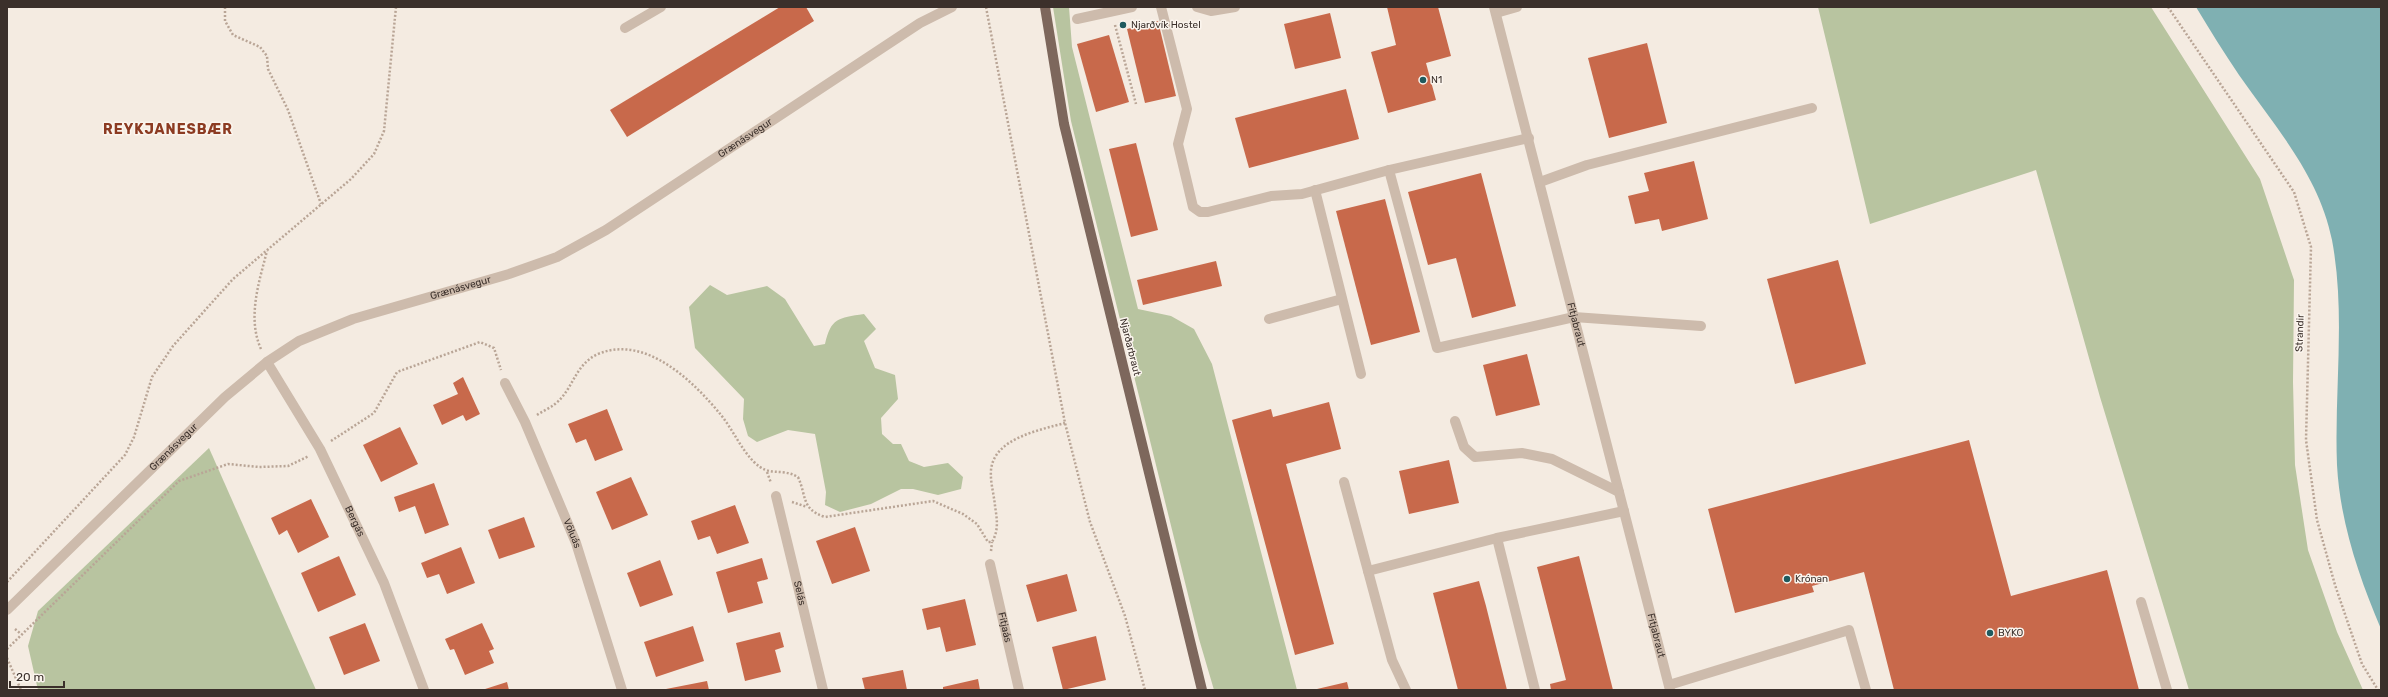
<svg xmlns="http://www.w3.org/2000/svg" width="2388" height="697" viewBox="0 0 2388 697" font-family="Rubik,sans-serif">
  <rect width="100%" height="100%" fill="#f4ebe1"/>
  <g fill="#b8c4a0">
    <path d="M1053 7H1069L1072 47 1138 309 1171 316 1194 329 1212 364 1297 690H1214L1199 639 1071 121Z"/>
    <path d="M1818 7H2151L2260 179 2294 280 2293 382 2295 465 2308 550 2337 632 2363 690H2189L2100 397 2036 170 1870 224Z"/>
    <path d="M710 285 727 295 767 286 785 299 814 346 825 344C831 318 838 318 864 314L876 329 864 341 875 368 895 375 898 399 881 418 882 434 893 444H901L909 461 924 467 948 463 963 477 961 489 938 495 913 489H901L871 504 840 512 825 505 826 492 815 434 788 430 757 442 748 436 743 419 744 399 695 348 689 307Z"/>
    <path d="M209 448 316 690H38L28 646 38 611Z"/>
  </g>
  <path fill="#7fb0b2" d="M2196 7H2381V629C2359 577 2340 522 2337 465 2334 390 2346 315 2332 240 2319 175 2275 127 2239 75 2224 53 2210 30 2196 7Z"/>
  <g fill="#c8694b">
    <path d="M780 7H806L814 21 627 137 610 110Z"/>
    <path d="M1387 7H1438L1451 56 1426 63 1436 100 1388 113 1371 52 1396 45Z"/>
    <path d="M1330 13 1341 58 1295 69 1284 24Z"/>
    <path d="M1158 21 1176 96 1145 103 1127 29Z"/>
    <path d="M1109 35 1129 102 1096 112 1077 44Z"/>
    <path d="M1647 43 1667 123 1609 138 1588 58Z"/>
    <path d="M1346 89 1359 139 1249 168 1235 118Z"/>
    <path d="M1136 143 1158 230 1131 237 1109 149Z"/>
    <path d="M1694 161 1708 219 1662 231 1659 219 1635 224 1628 196 1649 191 1644 173Z"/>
    <path d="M1481 173 1516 306 1472 318 1456 258 1428 265 1408 192Z"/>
    <path d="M1385 199 1420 332 1371 345 1336 211Z"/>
    <path d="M1838 260 1866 364 1795 384 1767 279Z"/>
    <path d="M1216 261 1222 286 1143 305 1137 280Z"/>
    <path d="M1527 354 1540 405 1496 416 1483 365Z"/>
    <path d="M463 377 480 414 466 421 463 415 442 425 433 405 458 394 453 383Z"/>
    <path d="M1329 402 1341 449 1286 464 1334 644 1295 655 1232 420 1271 409 1273 417Z"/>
    <path d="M607 409 623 450 595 461 586 439 576 443 568 424Z"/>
    <path d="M400 427 418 464 381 482 363 445Z"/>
    <path d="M1969 440 2011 596 2107 570 2139 690H1894L1864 572 1812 586 1814 592 1735 613 1708 509Z"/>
    <path d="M1449 460 1459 503 1409 514 1399 471Z"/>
    <path d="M631 477 648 515 612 530 596 492Z"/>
    <path d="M434 483 449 525 425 534 415 506 399 512 394 497Z"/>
    <path d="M311 499 329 537 298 553 287 530 279 535 271 518Z"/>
    <path d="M735 505 749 543 717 554 710 536 698 540 691 521Z"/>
    <path d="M524 517 535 547 499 559 488 530Z"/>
    <path d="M855 527 870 571 832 584 816 541Z"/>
    <path d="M461 547 475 583 447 594 439 574 427 578 421 563Z"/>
    <path d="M339 556 356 595 318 612 301 573Z"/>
    <path d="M1579 556 1613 690H1551L1550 684 1566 680 1537 567Z"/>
    <path d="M762 558 768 579 757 582 763 603 728 613 716 572Z"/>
    <path d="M660 560 673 595 640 607 627 573Z"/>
    <path d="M1067 574 1077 611 1037 622 1026 585Z"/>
    <path d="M1479 581 1486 606 1507 690H1458L1433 593Z"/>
    <path d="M965 599 976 645 946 652 940 627 927 630 922 609Z"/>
    <path d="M365 623 380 661 344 675 329 637Z"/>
    <path d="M482 623 494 649 489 651 494 663 465 675 454 649 450 650 445 639Z"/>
    <path d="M693 626 704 661 656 677 644 642Z"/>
    <path d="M780 632 784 647 775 650 781 672 745 681 736 643Z"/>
    <path d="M1096 636 1106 680 1063 690 1052 647Z"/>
    <path d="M903 670 907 690H865L862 678Z"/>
    <path d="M978 679 980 690H943V687Z"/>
    <path d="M707 681 709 690H666V689Z"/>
    <path d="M507 682 509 690H482Z"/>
    <path d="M1347 682 1349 690H1317V689Z"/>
  </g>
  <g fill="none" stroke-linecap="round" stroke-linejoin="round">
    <g stroke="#b9a596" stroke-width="2.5" stroke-dasharray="2 2" stroke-linecap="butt">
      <path d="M225 7V21L233 35 260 47 267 56 268 69 288 110 321 204"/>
      <path d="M986 7 1065 423 1090 522 1125 616 1145 690"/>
      <path d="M2168 7 2294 192 2311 247 2306 440 2317 520 2335 585 2362 664 2378 690"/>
      <path d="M1115 25 1136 104"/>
      <path d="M261 349C247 318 259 282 267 251"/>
      <path d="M537 415C543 411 550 408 555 404 574 389 574 365 598 354 646 334 694 382 721 415 733 430 741 449 754 462 770 478 780 467 798 477 807 497 801 509 825 517L933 501 963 514 977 524 988 542H992C999 530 997 519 995 506 994 494 990 482 991 470 994 438 1040 430 1065 423"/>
      <path d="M331 441 374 413 397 372 480 342 494 348 501 370"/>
      <path d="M767 472 771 483"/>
      <path d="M792 502 807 507"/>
      <path d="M991 551 992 542"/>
      <path d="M7 582 125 455 134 437 152 377 173 346 233 279 351 179 374 154 384 131 396 7"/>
      <path d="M15 629 21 634"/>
      <path d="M7 649 179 481 228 464 259 467 288 466 309 456"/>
      <path d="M7 658 21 690"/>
    </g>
    <g stroke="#cdbbac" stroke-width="10">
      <path d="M1161 7 1187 109 1178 144 1193 207 1200 212H1208L1271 196 1302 194 1389 170 1529 138"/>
      <path d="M1197 7 1211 11 1235 7"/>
      <path id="s1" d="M1494 7 1670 690"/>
      <path d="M1496 13 1517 7"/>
      <path d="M1077 19 1132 7"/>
      <path d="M625 28 661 7"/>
      <path d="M1389 170 1437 348 1574 317 1701 326"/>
      <path d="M1540 182 1587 165 1812 108"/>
      <path d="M1315 190 1361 374"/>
      <path d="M1269 319 1342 299"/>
      <path id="s2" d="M267 362 320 449 384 583 424 690"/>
      <path id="s3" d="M505 383 525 422 576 543 622 690"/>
      <path d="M1455 421 1464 447 1475 457 1522 453 1552 459 1619 492"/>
      <path d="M1344 482 1392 660 1406 690"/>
      <path id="s4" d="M776 496 823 690"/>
      <path d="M1497 538 1535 690"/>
      <path id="s5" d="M990 564 1019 690"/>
      <path d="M1368 571 1497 538 1624 511"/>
      <path d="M2141 602 2167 690"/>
      <path id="s6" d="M7 610 225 397 267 362 299 341 353 319 509 274 557 257 606 230 920 23 952 7"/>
      <path d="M1669 685 1849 630 1866 690"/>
    </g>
    <path stroke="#7d675c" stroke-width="10" d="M1045 7 1064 124 1202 690"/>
  </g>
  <g fill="#1f5a5e" stroke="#fbf5ee" stroke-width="1.5">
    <circle cx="1123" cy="25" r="4"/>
    <circle cx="1423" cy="80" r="4"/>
    <circle cx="1787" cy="579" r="4"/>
    <circle cx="1990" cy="633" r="4"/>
  </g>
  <g text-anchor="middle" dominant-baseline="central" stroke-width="3" stroke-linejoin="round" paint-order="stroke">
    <g font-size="10" fill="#3b302b" stroke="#fbf5ee" text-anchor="start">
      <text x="1131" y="25">Njarðvík Hostel</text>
      <text x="1431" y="80">N1</text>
      <text x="1795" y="579">Krónan</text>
      <text x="1998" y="633">BYKO</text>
    </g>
    <g font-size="10" fill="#3b302b" stroke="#fbf5ee">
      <text stroke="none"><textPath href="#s6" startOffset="892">Grænásvegur</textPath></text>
      <text stroke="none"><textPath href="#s6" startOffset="568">Grænásvegur</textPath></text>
      <text stroke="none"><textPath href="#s1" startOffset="328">Fitjabraut</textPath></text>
      <text transform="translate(2300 333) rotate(-88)">Strandir</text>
      <text transform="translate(1130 347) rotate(76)">Njarðarbraut</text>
      <text stroke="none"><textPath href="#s6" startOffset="233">Grænásvegur</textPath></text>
      <text stroke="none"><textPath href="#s2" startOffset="182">Bergás</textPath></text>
      <text stroke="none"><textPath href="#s3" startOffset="165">Völuás</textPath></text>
      <text stroke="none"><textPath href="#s4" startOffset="100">Selás</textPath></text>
      <text stroke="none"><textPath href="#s5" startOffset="65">Fitjaás</textPath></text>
      <text stroke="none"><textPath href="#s1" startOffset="649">Fitjabraut</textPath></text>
    </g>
    <g font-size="14" font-weight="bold" letter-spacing="1" fill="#8c3b22" stroke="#fbf5ee">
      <text x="168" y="129">REYKJANESBÆR</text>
    </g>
  </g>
  <rect width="2388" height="697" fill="none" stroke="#3b302b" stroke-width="16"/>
  <path d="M10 681v6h54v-6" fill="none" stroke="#3b302b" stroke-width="2"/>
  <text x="16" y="681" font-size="12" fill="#3b302b" stroke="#fbf5ee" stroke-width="3" paint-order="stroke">20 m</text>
</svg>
